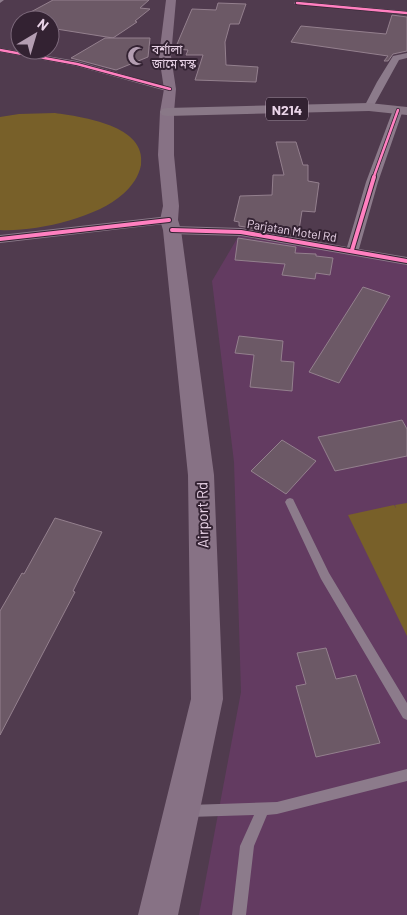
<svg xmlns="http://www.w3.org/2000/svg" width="407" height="915" viewBox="0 0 407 915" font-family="Barlow,'Noto Sans Bengali',sans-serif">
  <rect width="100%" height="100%" fill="#503b4e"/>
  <path fill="#633b61" d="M241 232 407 264V915H199L241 692 234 462 212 281Z"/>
  <g fill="#786029">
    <path d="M55 113C82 117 147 125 141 165 139 176 132 186 123 194 97 218 35 232 0 230V117L19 114Z"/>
    <path d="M407 503V636L348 515 394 505 396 508 395 505Z"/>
  </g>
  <g fill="#6c5966" stroke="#94808e">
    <path d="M53 0H149L140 8 150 9 135 21 137 22 113 38 50 28V20H16Z"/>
    <path d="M218 3 246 4 239 24H230L225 42 226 65 258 67 256 82 195 80 203 55H186L188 50 175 49 192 9 216 10Z"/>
    <path d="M392 15 407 17V51L393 54 388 61H384L388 56 291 42 301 26 386 34Z"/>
    <path d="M105 38H150L148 57 116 70 71 58Z"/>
    <path d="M276 142H296L303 165H308V181L319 183 315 212 302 211 298 236 239 226V222L234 221 240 196 272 195 273 175H284Z"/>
    <path d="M238 238 296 247 295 253 316 254V256L333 258 330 275 316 273 315 279 282 275 285 264 235 260Z"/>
    <path d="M363 287 390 296 339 383 309 372Z"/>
    <path d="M239 336 283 341 281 361 294 362 292 391 250 387 254 355 235 353Z"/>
    <path d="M402 420 407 429V456L335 471 318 437Z"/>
    <path d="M282 440 316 461 286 494 251 471Z"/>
    <path d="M55 518 102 532 73 591 75 592 0 735V611L22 573 24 574Z"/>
    <path d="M326 648 336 679 356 675 380 743 316 757 296 686 306 684 297 653Z"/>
  </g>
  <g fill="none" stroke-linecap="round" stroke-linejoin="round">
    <g fill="#8c7b8b" fill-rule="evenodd">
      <path d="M290 498 293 499 329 573 407 703V720L403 718 321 579 285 502 287 499Z"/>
      <path d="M407 769V781L277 814 267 815 254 846 246 915H232L240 846 254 815 189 817 184 816 183 811 184 806 189 805 277 802Z"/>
    </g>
    <g fill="#8c7b8b" fill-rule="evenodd">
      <path d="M0 0H4L0 3Z"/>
      <path d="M297 1 407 11V15L295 4 294 3Z"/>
      <path d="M0 48 77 61 174 89 170 92 76 66 0 52Z"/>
      <path d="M407 53V58L399 60 372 109H366L364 107 377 82 393 56Z"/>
      <path d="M398 107 403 110 378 182 359 249 407 257V265L241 236 172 234 166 230 172 226 241 228 347 247 366 182 393 110Z"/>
      <path d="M169 216 173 217 175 220 173 223 0 243V235Z"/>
    </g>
    <path fill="#877285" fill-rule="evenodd" d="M166 0H176L171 56 176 89 174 112V155L179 206 178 220 181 230 214 475 223 699 178 915H138L191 699 188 475 163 230 160 220 163 206 158 155 160 112 164 89 159 56Z"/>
    <path fill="#897887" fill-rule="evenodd" d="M369 103 407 107V115L369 111 167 116 162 115 160 112 162 109 167 108Z"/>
    <g stroke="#332232" stroke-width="4">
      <g id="cycleway-far1">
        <path d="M297 3 407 13"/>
        <path d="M0 50 77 64 170 89"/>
        <path d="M373 179 398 110"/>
      </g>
    </g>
    <g stroke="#332232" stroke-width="6">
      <g id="cycleway">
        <path d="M172 230 241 232 407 261"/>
        <path d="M0 239 169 220"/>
        <path d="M352 250 374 177"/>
      </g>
    </g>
    <use href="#cycleway-far1" stroke="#ff80c0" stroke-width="2.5"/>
    <use href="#cycleway" stroke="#ff80c0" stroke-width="4"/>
  </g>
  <defs>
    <g id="mosque-bare" transform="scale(1.5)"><path d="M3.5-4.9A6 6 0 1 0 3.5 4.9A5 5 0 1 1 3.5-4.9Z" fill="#b49eb2" stroke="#332232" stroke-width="2.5" paint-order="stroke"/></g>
  </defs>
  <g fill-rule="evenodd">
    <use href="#mosque-bare" x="137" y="56"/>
  </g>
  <g text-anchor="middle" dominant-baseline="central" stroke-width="4" stroke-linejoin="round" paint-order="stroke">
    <g font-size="12" fill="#ead4e8" stroke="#332232" text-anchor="start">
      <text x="152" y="49">বর্শালা<tspan x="152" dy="14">জামে মস্ক</tspan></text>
    </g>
    <g font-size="12" fill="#ead4e8" stroke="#332232">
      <text transform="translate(292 230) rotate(9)">Parjatan Motel Rd</text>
    </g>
    <rect fill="#332232" stroke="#b39fb1" stroke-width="1" x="266" y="97.5" width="42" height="23" rx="4"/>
    <g font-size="14" font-weight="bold" fill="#ead4e8">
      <text x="287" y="109">N214</text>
    </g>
    <g font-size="15" fill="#ead4e8" stroke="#332232">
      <text transform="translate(202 515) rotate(-91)">Airport Rd</text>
    </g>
  </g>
  <g transform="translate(35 35) rotate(38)"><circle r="24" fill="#332232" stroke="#7c697b"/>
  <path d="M0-4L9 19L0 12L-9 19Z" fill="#b49eb2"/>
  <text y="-8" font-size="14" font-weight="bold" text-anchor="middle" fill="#ead4e8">N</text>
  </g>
</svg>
